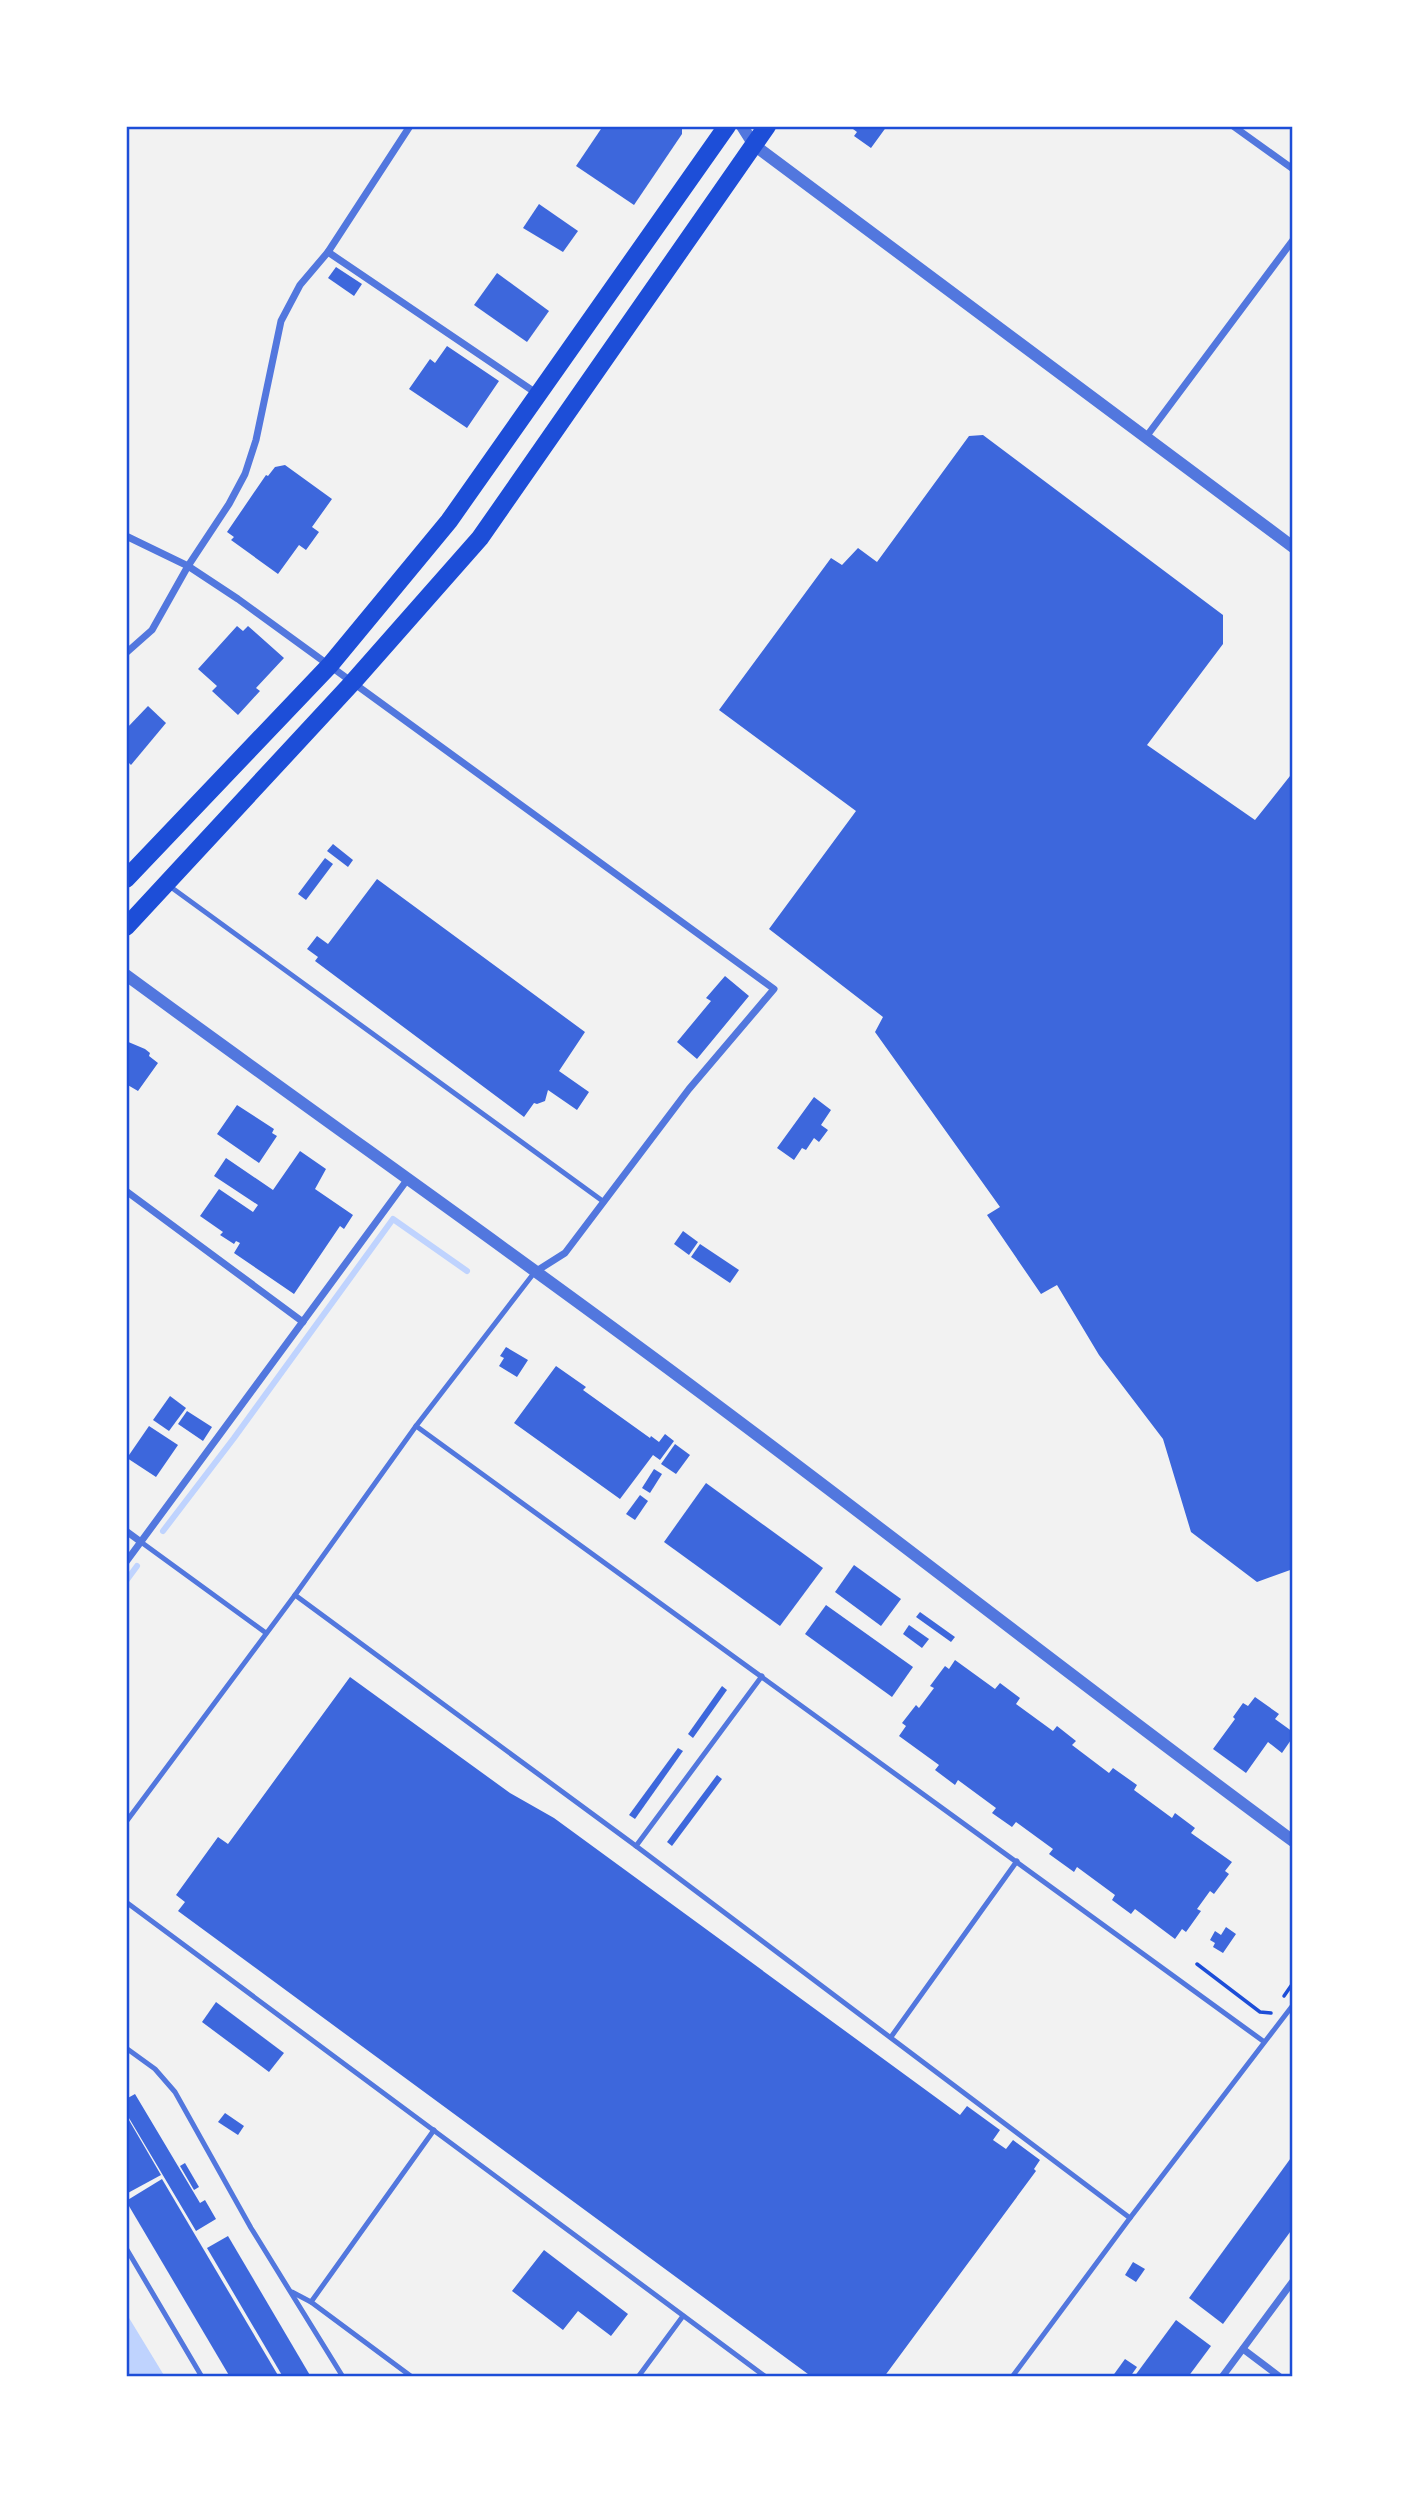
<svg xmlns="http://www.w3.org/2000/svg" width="1419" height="2503" viewBox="0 0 1419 2503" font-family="'Asap Condensed',sans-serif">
  <rect width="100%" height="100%" fill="#f2f2f2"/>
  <path fill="#bfd3fe" d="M126 2313 165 2377H126Z"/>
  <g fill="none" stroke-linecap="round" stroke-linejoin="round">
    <g stroke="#bfd3fe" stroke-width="6">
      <path d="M163 1531 234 1438 393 1219 467 1271"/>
      <path d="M126 1581 137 1566"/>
    </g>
  </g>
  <g fill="#3d67dc">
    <path d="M603 126H682V134L634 205 576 166Z"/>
    <path d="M849 126H887L871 148 854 136 857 132Z"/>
    <path d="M539 204 578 231 563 252 523 228Z"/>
    <path d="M336 267 362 284 354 296 328 278Z"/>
    <path d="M497 273 549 311 527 342 474 305Z"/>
    <path d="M447 346 499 381 467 428 409 389 430 359 435 363Z"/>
    <path d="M983 435 1223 615V644L1147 745 1255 820 1290 776 1293 778V1569L1257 1582 1191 1532 1163 1439 1099 1355 1057 1285 1041 1294 987 1215 1000 1207 875 1032 883 1017 769 929 856 811 719 710 831 558 842 565 858 548 877 562 969 436Z"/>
    <path d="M285 465 332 499 312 527 319 532 306 550 299 545 278 574 231 540 234 537 227 532 266 475 268 476 275 467Z"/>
    <path d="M237 626 243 631 248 626 284 658 256 688 260 691 238 715 212 691 217 686 198 669Z"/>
    <path d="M148 706 166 723 131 765 126 760V729Z"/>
    <path d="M333 844 353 860 348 867 327 851Z"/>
    <path d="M325 858 333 864 306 900 298 894Z"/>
    <path d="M377 879 585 1032 559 1071 589 1092 577 1110 548 1090 545 1101 537 1104 534 1103 524 1117 315 961 318 957 307 949 317 936 328 944Z"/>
    <path d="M725 976 749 996 697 1059 677 1042 711 1001 706 998Z"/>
    <path d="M126 1041 145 1049 150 1053 149 1056 158 1063 138 1091 126 1084Z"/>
    <path d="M814 1097 831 1110 821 1125 828 1130 819 1142 814 1138 806 1150 802 1148 794 1160 777 1148Z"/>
    <path d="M237 1105 274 1129 272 1133 277 1136 259 1163 217 1134Z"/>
    <path d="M300 1151 326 1169 315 1189 353 1215 344 1229 340 1226 294 1294 234 1253 240 1243 236 1241 234 1244 220 1235 223 1232 200 1216 219 1189 253 1212 258 1205 214 1176 226 1158 273 1190Z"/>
    <path d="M683 1231 698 1242 689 1255 674 1244Z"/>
    <path d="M700 1244 739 1270 730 1283 691 1257Z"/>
    <path d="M506 1347 528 1360 517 1377 499 1366 504 1358 500 1356Z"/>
    <path d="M556 1366 586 1387 583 1390 650 1438 651 1436 659 1442 665 1434 674 1441 660 1460 653 1455 620 1499 514 1423Z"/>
    <path d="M170 1396 186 1408 169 1431 153 1420Z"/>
    <path d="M187 1411 212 1427 203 1441 178 1424Z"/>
    <path d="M149 1426 178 1445 156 1477 127 1458Z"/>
    <path d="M675 1444 690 1455 676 1474 661 1464Z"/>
    <path d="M654 1469 662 1474 650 1493 642 1488Z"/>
    <path d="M706 1483 823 1568 780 1626 664 1542Z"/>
    <path d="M640 1495 648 1501 635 1520 626 1514Z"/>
    <path d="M854 1565 901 1599 881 1626 835 1592Z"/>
    <path d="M826 1605 913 1667 892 1697 805 1634Z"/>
    <path d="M920 1612 955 1637 951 1642 916 1617Z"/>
    <path d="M909 1625 929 1639 922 1648 903 1634Z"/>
    <path d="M955 1660 995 1689 1000 1683 1020 1698 1016 1704 1053 1731 1057 1726 1076 1741 1072 1745 1109 1773 1113 1768 1137 1785 1134 1790 1172 1818 1175 1813 1195 1828 1191 1833 1232 1862 1225 1871 1229 1874 1214 1894 1210 1891 1197 1909 1201 1911 1186 1932 1182 1929 1175 1939 1135 1909 1131 1914 1112 1900 1115 1895 1077 1867 1074 1872 1049 1854 1053 1849 1016 1822 1012 1827 992 1813 996 1808 958 1780 955 1785 935 1770 939 1765 899 1736 906 1726 902 1723 916 1705 919 1708 934 1688 930 1686 945 1666 949 1669Z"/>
    <path d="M350 1677 510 1793 554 1818 960 2115 967 2106 1000 2130 993 2140 1006 2149 1013 2140 1040 2160 1034 2169 1036 2171 884 2377H812L178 1911 185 1902 176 1895 218 1837 228 1844Z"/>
    <path d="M722 1686 727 1690 693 1738 688 1734Z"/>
    <path d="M1255 1697 1279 1714 1275 1719 1293 1732V1737L1282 1753 1268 1742 1246 1773 1213 1749 1235 1719 1233 1717 1243 1703 1248 1706Z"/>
    <path d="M678 1748 683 1751 635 1819 629 1815Z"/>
    <path d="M717 1775 722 1779 672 1846 667 1842Z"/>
    <path d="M1226 1927 1236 1934 1223 1953 1213 1947 1215 1943 1210 1940 1215 1931 1221 1935Z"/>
    <path d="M216 2002 284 2053 269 2072 202 2022Z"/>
    <path d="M135 2094 200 2203 205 2200 216 2219 196 2231 126 2113V2099Z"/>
    <path d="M225 2113 244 2126 238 2135 218 2122Z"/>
    <path d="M126 2115 161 2175 126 2194Z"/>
    <path d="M1293 2155V2228L1223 2324 1189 2298Z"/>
    <path d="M185 2163 199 2187 194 2190 180 2166Z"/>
    <path d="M162 2179 279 2377H230L126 2201Z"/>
    <path d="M228 2236 311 2377H283L207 2248Z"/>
    <path d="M544 2250 628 2314 611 2336 578 2311 563 2330 512 2291Z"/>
    <path d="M1133 2262 1145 2269 1136 2282 1125 2275Z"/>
    <path d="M1176 2320 1211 2346 1188 2377H1134Z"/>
    <path d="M1125 2359 1137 2367 1130 2377H1112Z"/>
  </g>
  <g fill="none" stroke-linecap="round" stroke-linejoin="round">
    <g stroke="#1d4ed8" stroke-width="3.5">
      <path d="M1197 1964 1260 2012 1271 2013"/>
      <path d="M1284 1996 1293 1983"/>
    </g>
    <g stroke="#5277de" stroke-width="5">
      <path d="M168 885 604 1202"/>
      <path d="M416 1426 1263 2041"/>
      <path d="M141 1542 266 1633"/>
      <path d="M295 1595 636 1846 1130 2218"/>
      <path d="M126 1822 295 1595 416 1426 534 1273"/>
      <path d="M636 1846 762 1676"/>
      <path d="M126 1902 766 2377"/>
      <path d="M891 2037 1017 1861"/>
      <path d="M126 2048 155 2069 175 2092 251 2228 343 2377"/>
      <path d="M126 2248 202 2377"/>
      <path d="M292 2292 311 2302 412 2377"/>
      <path d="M311 2302 434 2130"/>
      <path d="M638 2377 683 2316"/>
      <path d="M1012 2377 1130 2218 1293 2005"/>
    </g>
    <g stroke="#5277de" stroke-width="7">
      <path d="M1233 126 1293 169"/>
      <path d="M328 252 539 395"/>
      <path d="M1146 437 1293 240"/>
      <path d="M126 536 188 566 238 599 774 989 689 1089 565 1253 535 1272"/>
      <path d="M126 653 152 630 188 566 229 504 245 474 256 440 281 321 300 285 328 252 410 126"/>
      <path d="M126 1191 303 1322"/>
      <path d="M126 1531 141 1542"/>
      <path d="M126 1562 407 1180"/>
      <path d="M1243 2349 1280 2377"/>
      <path d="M1222 2377 1293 2281"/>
    </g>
    <g stroke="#5277de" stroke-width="12">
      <path d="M742 126 754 145 1293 547"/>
      <path d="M126 975C318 1116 514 1253 705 1396 902 1543 1095 1695 1293 1841"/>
    </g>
    <g stroke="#1d4ed8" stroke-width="18">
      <path d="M126 879 330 665 449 521 727 126"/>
      <path d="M126 927 353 682 480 538 767 126"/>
    </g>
  </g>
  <rect width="1419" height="2503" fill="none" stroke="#ffffff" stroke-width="256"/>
  <rect x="128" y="128" width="1163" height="2247" fill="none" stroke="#1d4ed8" stroke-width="2.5"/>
</svg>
